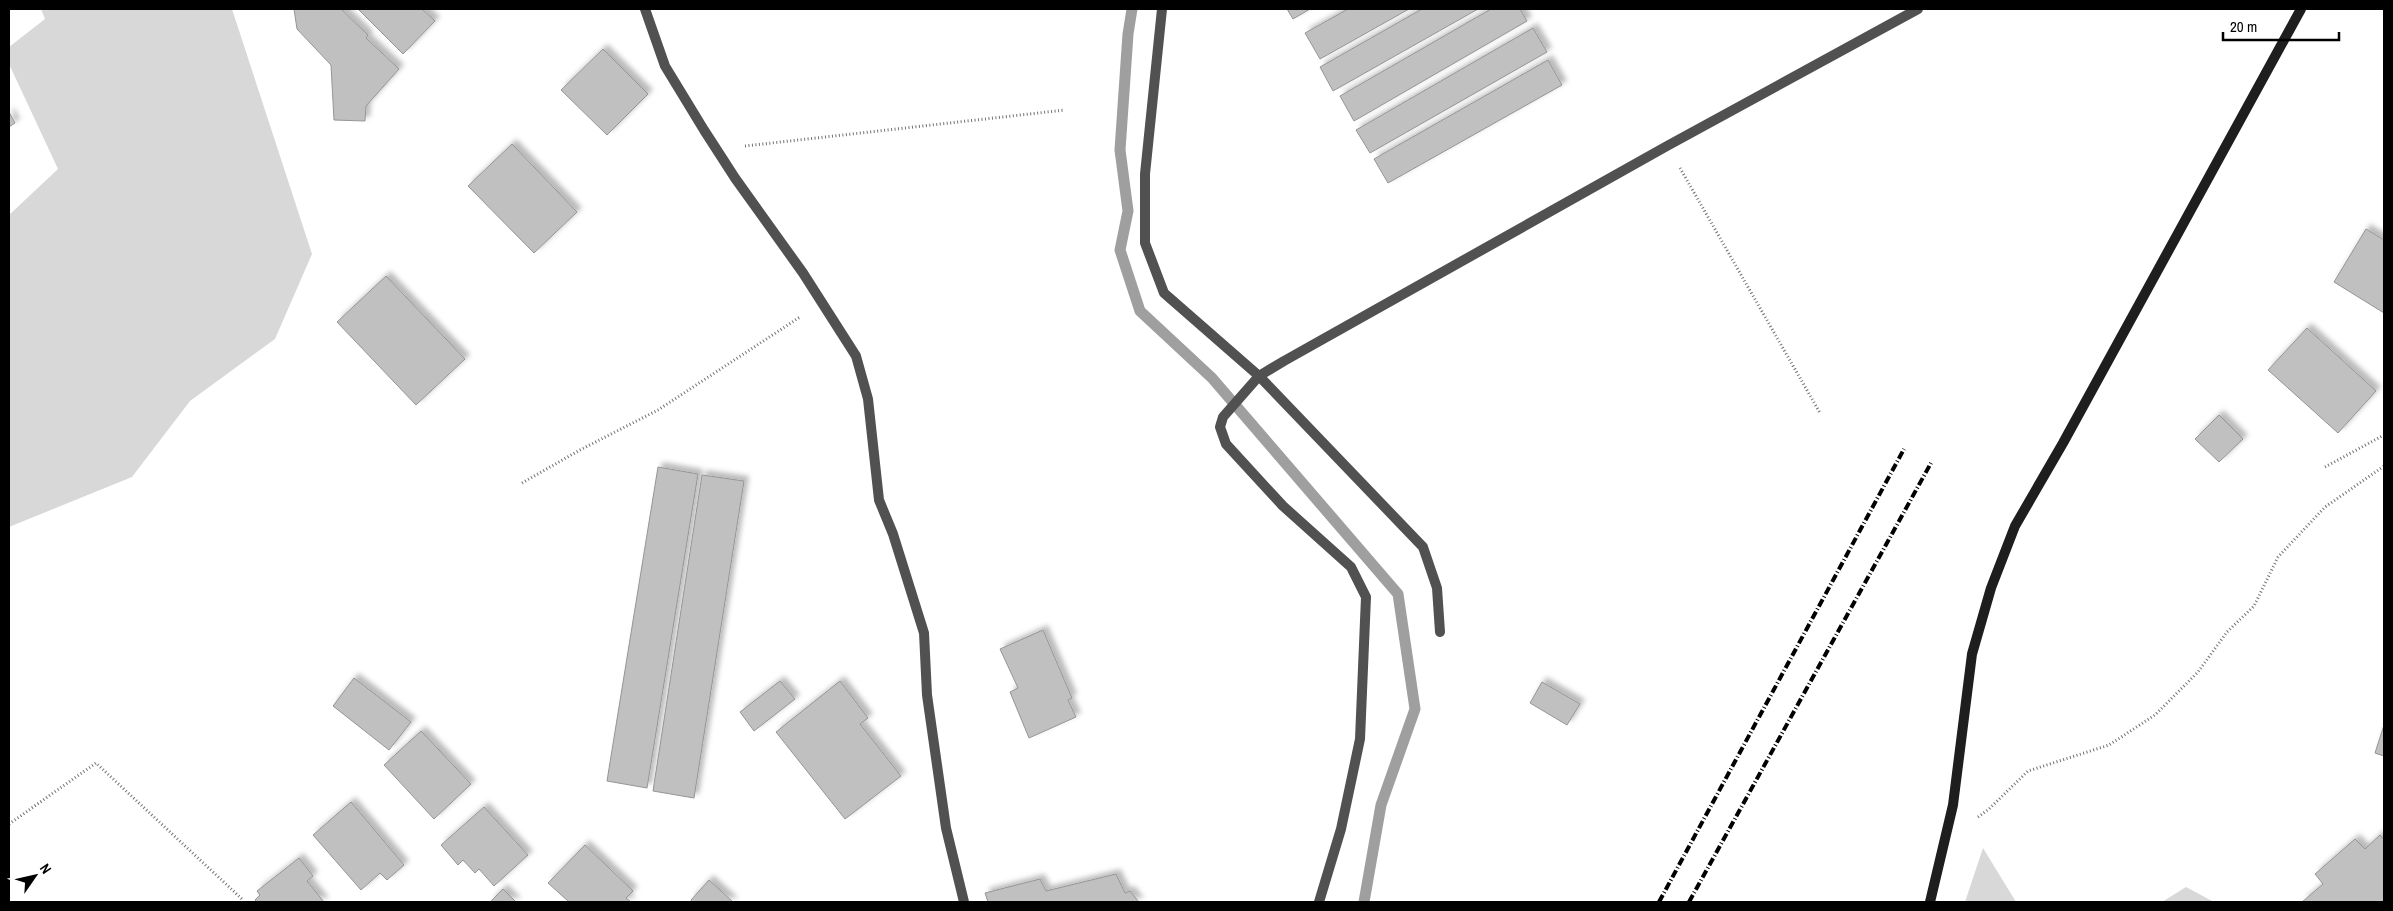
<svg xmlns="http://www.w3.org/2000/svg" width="2393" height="911" viewBox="0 0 2393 911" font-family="'Archivo Narrow',sans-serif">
  <defs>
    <filter id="shadow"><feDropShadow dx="4.5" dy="-4.5" stdDeviation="2.5" flood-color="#0004"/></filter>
  </defs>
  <rect width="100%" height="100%" fill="#fff"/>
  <g fill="#d8d8d8">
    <path d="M41 9H232L312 254 275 339 190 401 132 477 9 527V215L58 169 9 64V47L45 19Z"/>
    <path d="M1983 848 2016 902H1965Z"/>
    <path d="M2186 887 2214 902H2162Z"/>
  </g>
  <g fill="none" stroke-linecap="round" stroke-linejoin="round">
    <path stroke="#9f9f9f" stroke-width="11" d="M1132 9 1128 34 1120 150 1128 211 1120 250 1140 311 1212 378 1398 594 1415 709 1381 805 1364 902"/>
  </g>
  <g fill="#c0c0c0" stroke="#959595" filter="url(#shadow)">
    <path d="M294 9H341L368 35 366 38 399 69 366 106 365 121 334 120 331 65 297 29Z"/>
    <path d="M358 9H422L435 21 403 54Z"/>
    <path d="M1287 9H1310L1293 19Z"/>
    <path d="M1348 9H1409L1320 59 1305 33Z"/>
    <path d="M1422 9H1478L1333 91 1320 67Z"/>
    <path d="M1491 9H1520L1527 21 1354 121 1340 96Z"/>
    <path d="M1533 28 1547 52 1370 153 1356 130Z"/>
    <path d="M603 49 648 94 607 135 561 90Z"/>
    <path d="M1548 60 1562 85 1388 183 1374 159Z"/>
    <path d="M9 112 15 123 9 127Z"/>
    <path d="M512 144 577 212 534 253 468 186Z"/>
    <path d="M2366 229 2384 240V313L2334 282Z"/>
    <path d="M386 276 465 359 416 405 337 322Z"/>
    <path d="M2307 328 2376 391 2338 433 2268 370Z"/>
    <path d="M2219 415 2243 439 2219 462 2195 439Z"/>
    <path d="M658 467 698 474 647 788 607 781Z"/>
    <path d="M702 475 744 481 694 798 653 791Z"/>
    <path d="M1043 630 1072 698 1068 700 1076 717 1029 738 1010 692 1018 688 1000 649Z"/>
    <path d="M354 678 411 722 389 750 333 706Z"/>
    <path d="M780 681 795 699 754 731 740 712Z"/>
    <path d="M840 681 868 718 860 724 901 776 845 819 776 732Z"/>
    <path d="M1542 682 1580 704 1567 725 1530 703Z"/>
    <path d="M2384 725V756L2375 753Z"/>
    <path d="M421 731 471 784 434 819 384 765Z"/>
    <path d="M351 802 404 865 387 880 380 873 361 890 313 835Z"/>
    <path d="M484 807 528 855 494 886 479 869 475 873 463 860 458 865 441 845Z"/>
    <path d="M2380 835 2384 840V902H2302L2323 884 2315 874 2355 839 2365 849Z"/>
    <path d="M585 845 633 891 626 898 631 902H569L548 883Z"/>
    <path d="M299 858 313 876 307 881 324 902H257L255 900 260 895 257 891Z"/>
    <path d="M1116 874 1125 893 1130 891 1139 902H988L985 893 1040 879 1046 891Z"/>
    <path d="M709 880 733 902H692L691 900Z"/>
    <path d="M503 889 516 902H490Z"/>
  </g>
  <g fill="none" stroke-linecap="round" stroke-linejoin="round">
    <g stroke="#737373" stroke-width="3" stroke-dasharray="1 2.5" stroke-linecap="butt">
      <path d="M745 146 1065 110"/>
      <path d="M1680 168 1820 413"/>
      <path d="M2325 467 2384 435"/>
      <path d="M522 483 580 450 658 410 800 317"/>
      <path d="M1978 817 1989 809 2028 771 2109 745 2155 715 2198 672 2227 632 2254 606 2278 557 2325 507 2384 466"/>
      <path d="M9 824 96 763 242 899"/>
    </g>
    <path stroke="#515151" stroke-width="10" d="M1162 9 1145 174V243L1164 293 1259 376 1423 547 1437 588 1440 632"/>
    <g stroke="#515151" stroke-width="10">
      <path d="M645 9 665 66 704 130 735 178 803 273 856 356 868 399 879 500 893 534 924 633 927 695 946 828 964 902"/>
      <path d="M1319 902 1341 829 1360 739 1366 597 1351 567 1283 506 1226 444 1220 427 1223 417 1259 376 1284 361 1667 146 1918 9"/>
    </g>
    <path stroke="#1e1e1e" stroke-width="10" d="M1930 902 1953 805 1972 654 1991 588 2015 526 2063 443 2301 9"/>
    <g stroke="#000" stroke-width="4" stroke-dasharray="8 2.5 1 2.5" stroke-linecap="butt">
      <path d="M1659 902 1904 449"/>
      <path d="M1689 902 1931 463"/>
    </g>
  </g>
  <rect width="2393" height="911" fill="none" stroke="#000000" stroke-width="20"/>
  <g transform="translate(35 876) rotate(56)" stroke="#ffffff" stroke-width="4" paint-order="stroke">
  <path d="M0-4L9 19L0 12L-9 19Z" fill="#000000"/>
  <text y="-8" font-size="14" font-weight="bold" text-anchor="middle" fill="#000000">N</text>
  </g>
  <path d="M2223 32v8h116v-8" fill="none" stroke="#000000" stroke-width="2.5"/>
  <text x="2230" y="32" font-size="15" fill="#000000" stroke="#ffffff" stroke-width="4" paint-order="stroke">20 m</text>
</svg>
